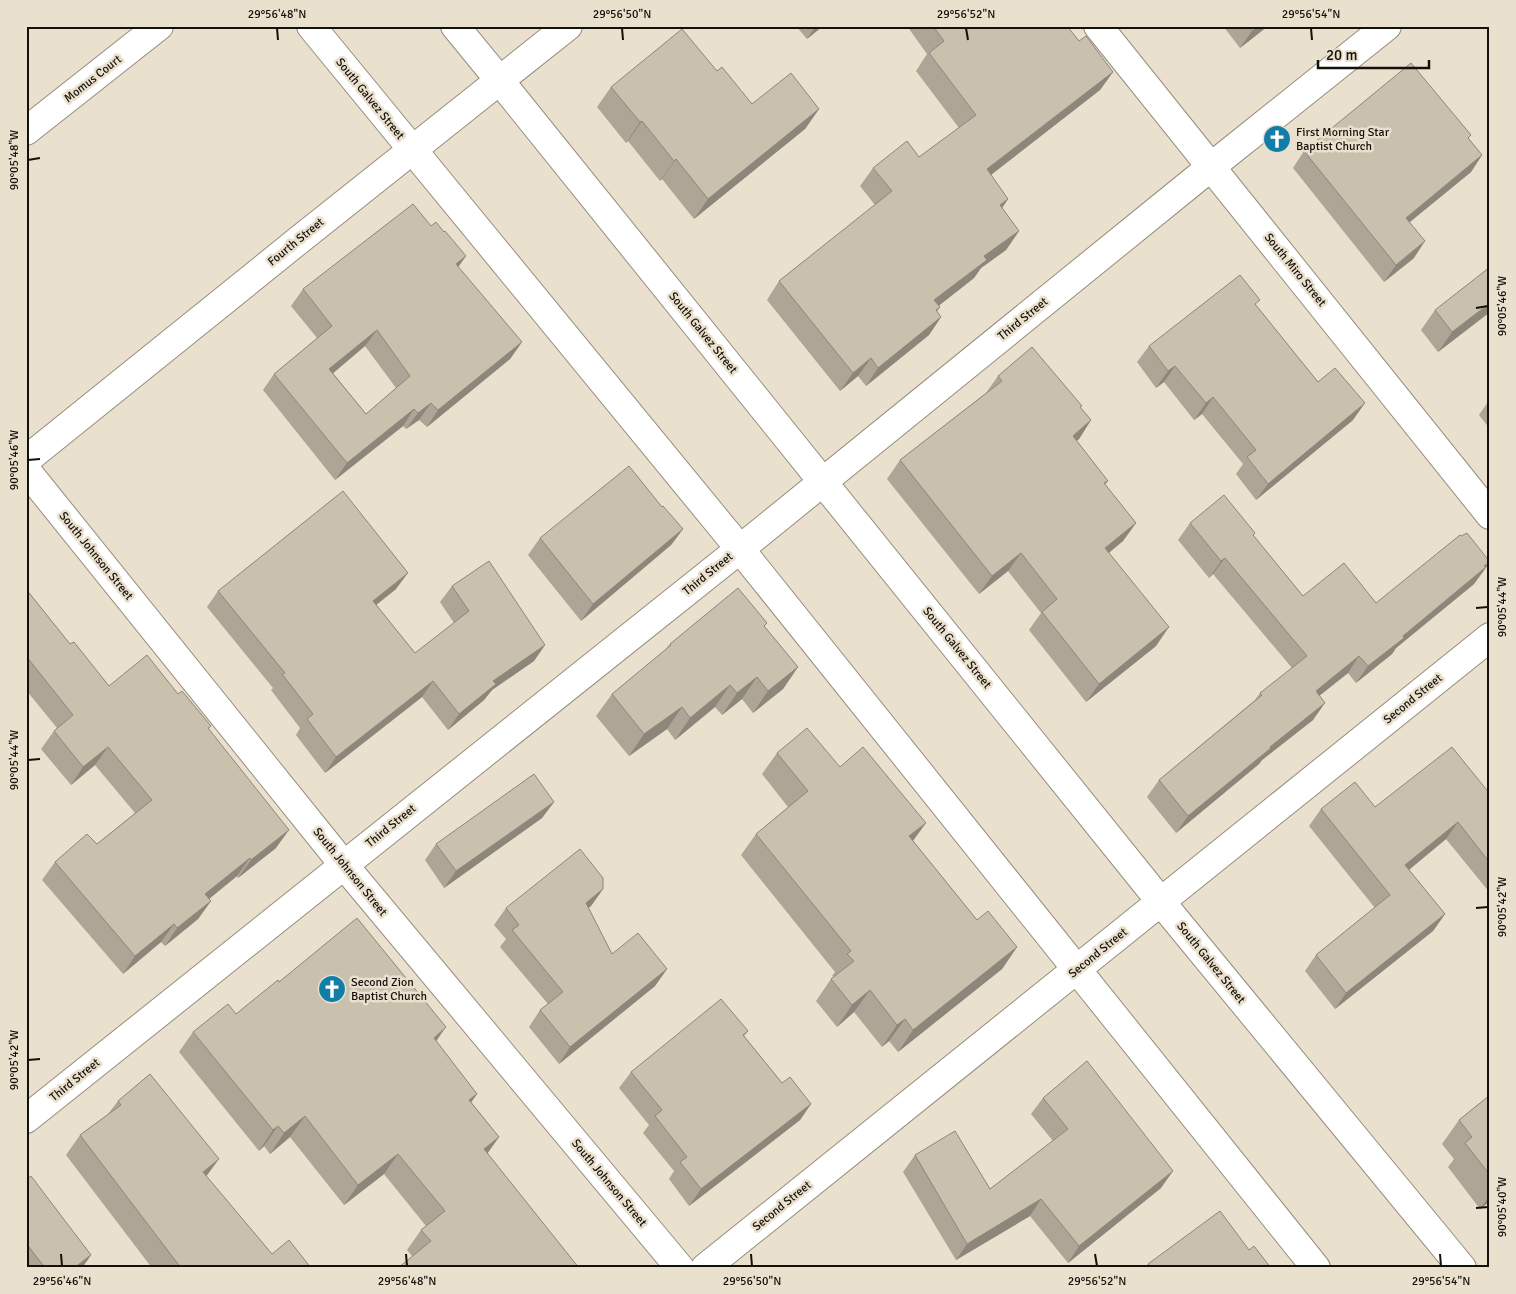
<svg xmlns="http://www.w3.org/2000/svg" width="1516" height="1294" viewBox="0 0 1516 1294" font-family="Signika,sans-serif">
  <rect width="100%" height="100%" fill="#eae0ce"/>
  <g fill="none" stroke-linecap="round" stroke-linejoin="round">
    <g stroke="#978d7d" stroke-width="30">
      <g id="minor">
        <path d="M311 26 740 549 1316 1268"/>
        <path d="M455 26 500 81 1161 902 1462 1268"/>
        <path d="M1098 26 1490 515"/>
        <path d="M26 131 159 26"/>
        <path d="M26 460 299 240 568 26"/>
        <path d="M26 470 343 864 680 1268"/>
        <path d="M26 1119 740 549 1212 166 1387 26"/>
        <path d="M705 1268 1490 637"/>
      </g>
    </g>
    <use href="#minor" stroke="#fff" stroke-width="28"/>
  </g>
  <g fill="#aea596" fill-rule="evenodd">
    <path d="M796 26H823L807 39Z"/>
    <path d="M907 26H1067L1079 41 1113 72 1100 90 991 175 1008 199 1002 208 1019 231 1006 250 981 268 974 278 938 306 940 307 937 312 941 317 929 335 866 386 858 376 840 391 767 300 779 281 875 205 860 186 873 168 919 157 959 128 916 71 927 54Z"/>
    <path d="M1223 26H1268L1240 48Z"/>
    <path d="M717 71 752 104 819 109 805 129 694 219 662 179 660 181 628 141 626 143 597 107 611 87Z"/>
    <path d="M1469 139 1482 155 1471 172 1410 222 1414 258 1384 282 1293 168 1304 151Z"/>
    <path d="M431 226 466 256 458 267 522 342 510 359 427 427 419 420 406 429 403 426 335 480 263 390 274 374 317 338 291 306 303 289ZM365 346 396 388 366 414 333 373Z"/>
    <path d="M1256 306 1318 382 1353 420 1256 500 1236 474 1243 464 1202 414 1194 420 1164 382 1156 388 1137 362 1149 346Z"/>
    <path d="M1435 310 1490 312 1438 352 1421 330Z"/>
    <path d="M998 376 1082 406 1080 407 1091 420 1079 439 1076 441 1108 481 1105 485 1136 523 1123 541 1109 553 1156 646 1086 702 1029 630 1041 613 1008 571 979 594 887 479 900 460 986 393Z"/>
    <path d="M1490 399V429L1479 415Z"/>
    <path d="M662 507 683 529 671 545 581 621 528 555 540 538Z"/>
    <path d="M1190 523 1253 535 1303 596 1376 603 1490 562 1474 584 1396 648 1392 654 1356 683 1348 673 1319 696 1313 720 1262 760 1259 764 1176 833 1147 797 1159 780 1255 700 1260 693 1292 668 1213 574 1209 578 1178 540Z"/>
    <path d="M452 586 545 645 534 661 492 690 484 700 448 730 422 697 325 773 296 735 300 728 271 690 273 688 207 607 218 591 396 589 376 605 415 653 454 623 440 602Z"/>
    <path d="M26 589 70 644 109 686 178 694 209 729 276 848 238 878 237 876 209 899 211 901 198 919 165 946 161 942 123 974 42 880 55 862 97 844 135 813 95 765 71 785 41 749 54 731 57 728 26 690Z"/>
    <path d="M765 627 798 667 783 689 753 713 742 699 722 715 715 707 675 740 667 729 629 756 596 716 612 694 664 651 670 644Z"/>
    <path d="M777 753 840 767 913 841 977 920 1017 947 1002 969 898 1052 889 1041 882 1047 854 1012 837 1027 816 1001 831 979 834 977 832 976 835 972 741 855 756 834 788 807 762 774Z"/>
    <path d="M1490 794V893L1446 839 1409 870 1445 914 1433 931 1335 1009 1305 971 1316 955 1375 908 1309 826 1321 809 1375 807Z"/>
    <path d="M554 802 542 818 444 888 425 860 436 844Z"/>
    <path d="M603 889 591 906 588 908 612 954 667 969 655 986 559 1064 529 1027 540 1010 548 1004 500 947 506 939 494 925 506 908Z"/>
    <path d="M279 982 436 1041 477 1094 471 1102 499 1137 487 1153 579 1268 412 1256 407 1250 421 1230 426 1226 384 1174 344 1205 290 1137 270 1154 264 1146 259 1151 179 1052 193 1032 236 1014Z"/>
    <path d="M748 1031 744 1036 782 1083 811 1104 800 1120 689 1206 669 1179 674 1171 643 1133 649 1125 619 1088 631 1072Z"/>
    <path d="M1490 1095V1203L1489 1202 1480 1209 1448 1167 1454 1159 1442 1144 1459 1120Z"/>
    <path d="M1043 1098 1161 1188 1068 1263 1030 1216 956 1260 903 1172 915 1155 990 1189 1053 1141 1031 1114Z"/>
    <path d="M118 1101 206 1176 272 1254 311 1268H152L66 1155 80 1135 108 1114Z"/>
    <path d="M26 1180 91 1255 82 1268H26Z"/>
    <path d="M1249 1250 1271 1268H1145L1148 1264Z"/>
  </g>
  <g fill="#8d867a">
    <path d="M816 26H823L807 39Z"/>
    <path d="M1258 26H1268L1240 48 1252 31Z"/>
    <path d="M1113 72 1100 90 974 188 987 169Z"/>
    <path d="M819 109 805 129 694 219 708 199Z"/>
    <path d="M642 121 628 141 626 143 640 122Z"/>
    <path d="M1482 155 1471 172 1395 234 1406 218Z"/>
    <path d="M676 159 662 179 660 181 674 161Z"/>
    <path d="M1008 199 996 217 1000 205Z"/>
    <path d="M1019 231 1006 250 981 268 974 278 922 319 934 300 984 256Z"/>
    <path d="M1425 241 1414 258 1384 282 1396 265Z"/>
    <path d="M466 256 454 273 456 264Z"/>
    <path d="M1490 303V312L1438 352 1452 332Z"/>
    <path d="M941 317 929 335 866 386 878 368Z"/>
    <path d="M377 330 365 346 318 386 329 369Z"/>
    <path d="M522 342 510 359 427 427 438 410Z"/>
    <path d="M871 358 858 376 840 391 853 373Z"/>
    <path d="M1175 366 1164 382 1156 388 1168 371Z"/>
    <path d="M1213 397 1202 414 1194 420 1206 403Z"/>
    <path d="M431 403 419 420 406 429 418 413Z"/>
    <path d="M1365 403 1353 420 1256 500 1268 484Z"/>
    <path d="M414 409 403 426 335 480 347 463Z"/>
    <path d="M1091 420 1079 439 1060 455 1073 436Z"/>
    <path d="M1136 523 1123 541 1092 566 1105 548Z"/>
    <path d="M683 529 671 545 581 621 593 604Z"/>
    <path d="M1021 553 1008 571 979 594 992 576Z"/>
    <path d="M1225 558 1213 574 1209 578 1221 561Z"/>
    <path d="M1490 562 1474 584 1396 648 1392 654 1356 683 1368 666Z"/>
    <path d="M408 573 396 589 361 617 373 601Z"/>
    <path d="M1169 627 1156 646 1086 702 1099 684Z"/>
    <path d="M545 645 534 661 492 690 484 700 448 730 459 714 493 681Z"/>
    <path d="M1359 656 1348 673 1304 708 1316 691Z"/>
    <path d="M798 667 783 689 753 713 768 691Z"/>
    <path d="M757 677 742 699 722 715 737 693Z"/>
    <path d="M433 681 422 697 325 773 336 757Z"/>
    <path d="M730 685 715 707 675 740 690 718Z"/>
    <path d="M1325 703 1313 720 1262 760 1259 764 1176 833 1188 816 1270 747Z"/>
    <path d="M682 707 667 729 629 756 644 734Z"/>
    <path d="M108 747 95 765 71 785 83 767Z"/>
    <path d="M554 802 542 818 444 888 456 871Z"/>
    <path d="M1458 822 1446 839 1394 882 1405 865Z"/>
    <path d="M926 823 910 845 909 836Z"/>
    <path d="M289 830 276 848 238 878 251 860Z"/>
    <path d="M250 858 237 876 193 912 205 894Z"/>
    <path d="M603 889 591 906 574 919 586 903Z"/>
    <path d="M211 901 198 919 165 946 177 928Z"/>
    <path d="M1445 914 1433 931 1335 1009 1346 993Z"/>
    <path d="M174 924 161 942 123 974 135 956Z"/>
    <path d="M1017 947 1002 969 898 1052 913 1030Z"/>
    <path d="M667 969 655 986 559 1064 570 1047Z"/>
    <path d="M870 990 854 1012 837 1027 852 1005Z"/>
    <path d="M905 1019 889 1041 882 1047 897 1025Z"/>
    <path d="M446 1027 432 1047 434 1038Z"/>
    <path d="M477 1094 463 1114 469 1100Z"/>
    <path d="M811 1104 800 1120 689 1206 701 1189Z"/>
    <path d="M305 1116 290 1137 270 1154 284 1133Z"/>
    <path d="M278 1126 264 1146 259 1151 273 1130Z"/>
    <path d="M499 1137 485 1157 484 1149Z"/>
    <path d="M398 1154 384 1174 344 1205 358 1185Z"/>
    <path d="M219 1159 205 1178 203 1172Z"/>
    <path d="M1173 1171 1161 1188 1068 1263 1079 1246Z"/>
    <path d="M1490 1195V1201L1489 1202 1480 1209Z"/>
    <path d="M1041 1199 1030 1216 956 1260 967 1244Z"/>
    <path d="M91 1255 82 1268H74Z"/>
  </g>
  <g fill="#cac0ae" stroke="#8d867a" fill-rule="evenodd">
    <path d="M933 26H1067L1079 41 1086 36 1113 72 987 169 1008 199 1000 205 1019 231 984 256 987 260 934 300 940 307 936 310 941 317 878 368 871 358 853 373 779 281 892 191 873 168 907 141 919 157 976 115 929 53 944 41Z"/>
    <path d="M1248 26H1258L1252 31Z"/>
    <path d="M682 29 717 71 722 67 752 104 791 73 819 109 708 199 676 159 674 161 642 121 640 122 611 87Z"/>
    <path d="M1411 63 1471 135 1468 138 1482 155 1406 218 1425 241 1396 265 1304 151Z"/>
    <path d="M413 204 431 226 436 222 444 232 445 231 466 256 456 264 522 342 438 410 431 403 418 413 414 409 347 463 274 374 332 326 303 289ZM377 330 410 376 366 414 329 369Z"/>
    <path d="M1490 267V303L1452 332 1435 310Z"/>
    <path d="M1240 275 1260 300 1255 304 1318 382 1335 368 1365 403 1268 484 1247 457 1256 450 1213 397 1206 403 1175 366 1168 371 1149 346Z"/>
    <path d="M1032 347 1082 406 1080 407 1091 420 1073 436 1108 481 1104 483 1136 523 1105 548 1169 627 1099 684 1042 612 1057 599 1021 553 992 576 900 460 1002 381 998 376Z"/>
    <path d="M629 466 662 507 663 506 683 529 593 604 540 538Z"/>
    <path d="M343 491 408 573 373 601 415 653 469 611 452 586 489 561 545 645 493 681 496 684 459 714 433 681 336 757 307 719 313 714 282 674 285 673 218 591Z"/>
    <path d="M1224 495 1255 533 1253 535 1303 596 1344 563 1376 603 1460 535 1461 536 1467 533 1490 562 1484 566 1486 567 1403 636 1404 638 1368 666 1359 656 1316 691 1325 703 1270 747 1271 748 1188 816 1159 780 1262 695 1260 693 1307 656 1225 558 1221 561 1190 523Z"/>
    <path d="M738 588 767 623 764 626 798 667 768 691 757 677 737 693 730 685 690 718 682 707 644 734 612 694 671 645 670 644Z"/>
    <path d="M26 589 70 644 74 642 109 686 147 655 178 694 182 691 211 726 208 728 289 830 251 860 250 858 205 894 211 901 177 928 174 924 135 956 55 862 87 834 97 844 152 800 108 747 83 767 54 731 73 715 26 656Z"/>
    <path d="M807 728 840 767 863 747 926 823 909 836 977 920 988 911 1017 947 913 1030 905 1019 897 1025 870 990 852 1005 831 979 854 961 847 954 851 951 756 834 808 791 777 753Z"/>
    <path d="M1452 747 1490 794V863L1458 822 1405 865 1445 914 1346 993 1316 955 1390 895 1321 809 1355 782 1375 807Z"/>
    <path d="M534 774 554 802 456 871 436 844Z"/>
    <path d="M580 849 603 878V889L586 903 612 954 638 933 667 969 570 1047 540 1010 563 992 512 930 519 925 506 908Z"/>
    <path d="M357 918 446 1027 434 1038 477 1094 469 1100 499 1137 484 1149 579 1268H398L431 1241 421 1230 445 1211 398 1154 358 1185 305 1116 284 1133 278 1126 273 1130 193 1032 228 1004 236 1014 278 980 279 982Z"/>
    <path d="M721 999 748 1031 743 1035 782 1083 790 1077 811 1104 701 1189 680 1162 687 1157 655 1116 662 1110 631 1072Z"/>
    <path d="M1087 1061 1173 1171 1079 1246 1041 1199 967 1244 915 1155 955 1131 990 1189 1068 1129 1043 1098Z"/>
    <path d="M150 1074 219 1159 203 1172 272 1254 289 1240 311 1268H181L80 1135 121 1105 118 1101Z"/>
    <path d="M1490 1095V1175L1465 1143 1472 1137 1459 1120Z"/>
    <path d="M31 1176 91 1255 74 1268H45L26 1243V1180Z"/>
    <path d="M1220 1211 1249 1250 1254 1246 1271 1268H1151L1148 1264Z"/>
  </g>
  <path fill="none" stroke="#14100a" stroke-width="2" d="M277 28 278 40M622 28 623 40M966 28 968 40M1311 28 1312 40M28 160 40 158M1476 308 1488 306M28 460 40 459M1476 608 1488 607M28 760 40 759M1476 908 1488 907M28 1060 40 1059M1476 1208 1488 1207M61 1254 62 1266M406 1254 407 1266M751 1254 752 1266M1095 1254 1097 1266M1440 1254 1441 1266"/>
  <defs>
    <g id="church-disc" transform="scale(1.4375)"><circle r="9.5" fill="#127da7" stroke="#eae0ce"/><path d="M-1.2-6h2.4v3.5h3.3v2.4h-3.3V6h-2.4V-.1h-3.3v-2.4h3.3Z" fill="#fff"/></g>
  </defs>
  <g fill-rule="evenodd">
    <use href="#church-disc" x="1277" y="139"/>
    <use href="#church-disc" x="332" y="989"/>
  </g>
  <g text-anchor="middle" dominant-baseline="central" stroke-width="5" stroke-linejoin="round" paint-order="stroke">
    <g font-size="12" fill="#14100a" stroke="#eae0ce">
      <text transform="translate(93 79) rotate(-38)">Momus Court</text>
      <text transform="translate(370 99) rotate(51)">South Galvez Street</text>
      <text transform="translate(296 242) rotate(-39)">Fourth Street</text>
      <text transform="translate(1295 270) rotate(51)">South Miro Street</text>
      <text transform="translate(1023 319) rotate(-39)">Third Street</text>
      <text transform="translate(703 333) rotate(51)">South Galvez Street</text>
      <text transform="translate(96 556) rotate(51)">South Johnson Street</text>
      <text transform="translate(708 574) rotate(-39)">Third Street</text>
      <text transform="translate(957 648) rotate(51)">South Galvez Street</text>
      <text transform="translate(1413 699) rotate(-39)">Second Street</text>
      <text transform="translate(391 826) rotate(-39)">Third Street</text>
      <text transform="translate(350 872) rotate(51)">South Johnson Street</text>
      <text transform="translate(1098 953) rotate(-39)">Second Street</text>
      <text transform="translate(1211 963) rotate(51)">South Galvez Street</text>
      <text transform="translate(75 1080) rotate(-39)">Third Street</text>
      <text transform="translate(609 1183) rotate(50)">South Johnson Street</text>
      <text transform="translate(782 1206) rotate(-39)">Second Street</text>
    </g>
    <g font-size="12" fill="#14100a" stroke="#eae0ce" text-anchor="start">
      <text x="1296" y="132">First Morning Star<tspan x="1296" dy="14">Baptist Church</tspan></text>
      <text x="351" y="982">Second Zion<tspan x="351" dy="14">Baptist Church</tspan></text>
    </g>
  </g>
  <rect width="1516" height="1294" fill="none" stroke="#eae0ce" stroke-width="55"/>
  <path d="M1318 60v8h111v-8" fill="none" stroke="#14100a" stroke-width="2.5"/>
  <text x="1326" y="60" font-size="15" fill="#14100a" stroke="#eae0ce" stroke-width="4" paint-order="stroke">20 m</text>
  <rect x="28" y="28" width="1460" height="1238" fill="none" stroke="#14100a" stroke-width="2"/>
  <g font-size="12" text-anchor="middle" fill="#14100a">
    <text x="277" y="18">29°56'48"N</text>
    <text x="622" y="18">29°56'50"N</text>
    <text x="966" y="18">29°56'52"N</text>
    <text x="1311" y="18">29°56'54"N</text>
    <text transform="translate(14 160) rotate(-90)" y="4">90°05'48"W</text>
    <text transform="translate(1502 306) rotate(-90)" y="4">90°05'46"W</text>
    <text transform="translate(14 460) rotate(-90)" y="4">90°05'46"W</text>
    <text transform="translate(1502 607) rotate(-90)" y="4">90°05'44"W</text>
    <text transform="translate(14 760) rotate(-90)" y="4">90°05'44"W</text>
    <text transform="translate(1502 907) rotate(-90)" y="4">90°05'42"W</text>
    <text transform="translate(14 1060) rotate(-90)" y="4">90°05'42"W</text>
    <text transform="translate(1502 1207) rotate(-90)" y="4">90°05'40"W</text>
    <text x="62" y="1285">29°56'46"N</text>
    <text x="407" y="1285">29°56'48"N</text>
    <text x="752" y="1285">29°56'50"N</text>
    <text x="1097" y="1285">29°56'52"N</text>
    <text x="1441" y="1285">29°56'54"N</text>
  </g>
</svg>
